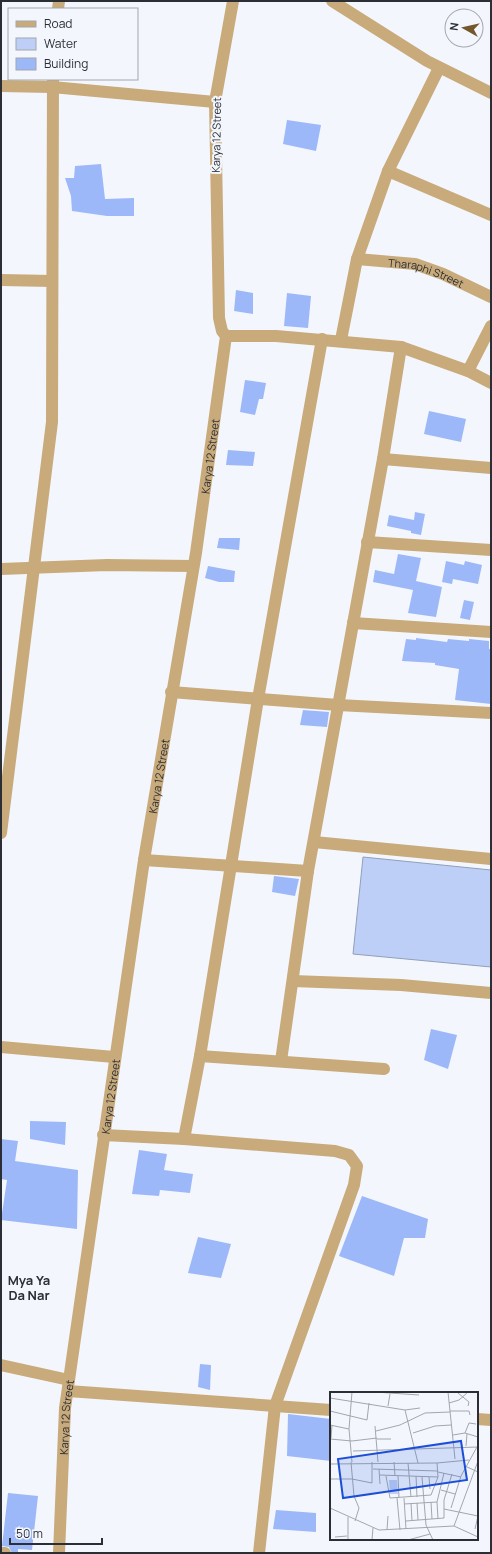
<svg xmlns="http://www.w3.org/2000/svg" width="492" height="1554" viewBox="0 0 492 1554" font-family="Manrope,sans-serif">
  <rect width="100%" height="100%" fill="#f3f7fd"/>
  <path fill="#bdcff7" stroke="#919fbc" d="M363 857 491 870V967L353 954Z"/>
  <g fill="#9cb8f9">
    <path d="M287 120 321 125 316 151 283 144Z"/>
    <path d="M101 164 105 199 134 198V216H107L72 211 71 196 65 178H74L75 166Z"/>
    <path d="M236 290 253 293V314L234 311Z"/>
    <path d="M287 293 311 296 308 328 284 326Z"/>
    <path d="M245 380 266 383 263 399H259L255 415 240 412Z"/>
    <path d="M429 411 466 419 461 442 424 434Z"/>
    <path d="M228 450 255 452 253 466 226 465Z"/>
    <path d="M415 512 425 514 421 535 411 533V531L387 526 389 515 414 520Z"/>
    <path d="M219 538H240L239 550 217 548Z"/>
    <path d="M398 554 421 558 416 581 442 587 436 617 408 613 413 590 373 582 375 570 394 574Z"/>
    <path d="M446 561 464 565 465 561 482 565 478 584 453 579 452 584 442 582Z"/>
    <path d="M208 566 235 571 234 582H219L205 578Z"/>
    <path d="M464 600 474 602 470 620 460 618Z"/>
    <path d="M416 638 447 642 448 639 469 641V639L489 641V649H491V704L455 700 459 669 435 665V663L402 661 406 639 416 640Z"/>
    <path d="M303 710 329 712 327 727 300 725Z"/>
    <path d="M274 876 299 879 295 896 272 892Z"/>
    <path d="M431 1029 457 1035 448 1069 424 1060Z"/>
    <path d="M30 1121 66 1122 65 1145 30 1139Z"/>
    <path d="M1 1139 18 1141 15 1161 78 1170 77 1229 1 1220 7 1180 1 1179Z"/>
    <path d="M139 1150 167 1154 164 1170 193 1174 190 1193 160 1190 159 1196 132 1194Z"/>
    <path d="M362 1196 428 1219 425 1238H404L394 1276 339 1256Z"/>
    <path d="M198 1237 231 1244 221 1278 188 1273Z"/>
    <path d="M200 1364 211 1365 210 1390 198 1387Z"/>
    <path d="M288 1414 331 1419V1461L287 1456Z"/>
    <path d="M8 1493 38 1496 32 1550 18 1549V1553H12L9 1547 2 1546Z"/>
    <path d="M276 1510 316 1513V1532L273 1529Z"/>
  </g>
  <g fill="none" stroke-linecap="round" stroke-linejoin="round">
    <g stroke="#c8aa7b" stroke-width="12">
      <path d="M332 1 427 61 491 93"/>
      <path d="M58 9 59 1"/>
      <path d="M1 86 52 87 215 102"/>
      <path d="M388 171 491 215"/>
      <path id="s1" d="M357 259 415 264 443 274 491 297"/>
      <path d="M1 280 52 281"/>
      <path d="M226 336H276L401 347 468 371 491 383"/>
      <path d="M341 340 357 259 388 171 439 68"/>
      <path d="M468 371 491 326"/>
      <path d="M383 459 491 468"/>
      <path d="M367 542 491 550"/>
      <path d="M1 569 107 565 193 566"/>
      <path d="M353 623 491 632"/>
      <path d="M171 692 338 705 491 713"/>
      <path d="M1 833 52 422 53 79"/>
      <path d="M314 842 491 859"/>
      <path d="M144 860 308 871"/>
      <path d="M293 981 401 985 491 993"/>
      <path d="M1 1047 114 1057"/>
      <path d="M200 1056 384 1069"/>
      <path d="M281 1061 308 871 383 459 401 347"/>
      <path d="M103 1135 184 1139 335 1151 349 1155 357 1166 354 1185 275 1406 259 1553"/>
      <path d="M184 1139 200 1056 258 699 322 339"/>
      <path d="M1 1365 69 1380"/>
      <path d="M68 1391 331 1410"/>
      <path d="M477 1419 491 1420"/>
      <path d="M1 1553H5"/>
      <path id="s2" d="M59 1553 65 1408 84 1276 144 860 196 553 226 336 222 331 219 318 215 102 233 1"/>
    </g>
  </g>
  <g text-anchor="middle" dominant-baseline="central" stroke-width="4" stroke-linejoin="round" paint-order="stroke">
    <g font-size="11" fill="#2b2e34" stroke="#f3f7fd">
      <text transform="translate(216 135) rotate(-89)">Karya 12 Street</text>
      <text stroke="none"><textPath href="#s1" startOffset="71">Tharaphi Street</textPath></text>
      <text stroke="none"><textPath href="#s2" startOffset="1108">Karya 12 Street</textPath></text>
      <text stroke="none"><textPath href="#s2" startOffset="784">Karya 12 Street</textPath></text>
      <text stroke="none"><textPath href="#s2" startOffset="460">Karya 12 Street</textPath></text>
      <text stroke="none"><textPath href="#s2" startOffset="136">Karya 12 Street</textPath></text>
    </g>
    <g font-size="13" font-weight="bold" fill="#2b2e34" stroke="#f3f7fd">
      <text x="29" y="1280">Mya Ya<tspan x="29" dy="15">Da Nar</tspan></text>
    </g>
  </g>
  <g transform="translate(330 1392)">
    <rect width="148" height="148" fill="#f3f7fd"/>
    <path d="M59 88H67L68 102H60Z" fill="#bdcff7"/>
    <path fill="none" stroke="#a3a7ad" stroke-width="1" d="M45 0 89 3M118 0 125 67M128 1 139 10 138 14M0 6 75 18 90 16M119 11 129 8 138 0M58 14 60 2M75 18 88 71M0 19 37 28 39 11M120 19H139L140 23M0 33 19 37M45 34 48 70M46 39 70 33 95 21 120 20M83 41 105 34 121 33M135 41 139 31 146 32M123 43 135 41 148 45M1 46 2 33M0 47 22 49 47 46M47 47H61M136 54 137 42M23 59 148 55M21 70 24 104 29 116 25 129M22 70 19 37 22 0M64 70 65 84M78 71 81 105M0 72 107 71 139 68M135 74 148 80M43 77 108 79M49 77 50 92M108 80 131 85M50 83 108 85M56 84 60 106 101 103 108 85 107 71M68 84 69 106M86 84 87 105M92 85 96 133 103 148M99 85 100 97M0 87H22L42 91V70M111 98 125 102M67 106 70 138M74 106 76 137M101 110 102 127M81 111 82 129M87 111 88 128M74 112 107 110M0 116 49 138 124 134 148 145M121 116 131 84 147 55M114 117 148 124M108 127 107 110 114 81M76 129 114 126V108L122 82M124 134 148 69M145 137 148 124M57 138 58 124M5 145 17 144M18 148V125M42 148 43 136M78 148 100 142"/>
    <path fill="#1d4ed8" fill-opacity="0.15" stroke="#1d4ed8" stroke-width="2" d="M131 49 137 88 13 106 8 67Z"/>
    <rect width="148" height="148" fill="none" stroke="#2b2e34" stroke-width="2"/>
  </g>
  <rect width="492" height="1554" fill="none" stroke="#2b2e34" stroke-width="4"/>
  <rect x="8" y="8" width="130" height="72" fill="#f3f7fd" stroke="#a3a7ad"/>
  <rect x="16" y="21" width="20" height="6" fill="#c8aa7b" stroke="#a3a7ad"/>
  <text x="44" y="28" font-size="12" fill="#2b2e34">Road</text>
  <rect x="16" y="38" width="20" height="12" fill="#bdcff7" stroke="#a3a7ad"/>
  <text x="44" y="48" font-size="12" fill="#2b2e34">Water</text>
  <rect x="16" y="58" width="20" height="12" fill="#9cb8f9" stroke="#a3a7ad"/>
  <text x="44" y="68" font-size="12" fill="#2b2e34">Building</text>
  <g transform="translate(464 28) rotate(278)"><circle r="19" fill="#f3f7fd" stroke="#a3a7ad"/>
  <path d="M0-3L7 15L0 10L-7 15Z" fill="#74582b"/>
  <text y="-6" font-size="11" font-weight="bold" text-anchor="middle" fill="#2b2e34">N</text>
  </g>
  <path d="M10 1538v6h92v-6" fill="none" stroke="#2b2e34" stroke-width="2"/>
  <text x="16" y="1538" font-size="12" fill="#2b2e34" stroke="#f3f7fd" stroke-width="3" paint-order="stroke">50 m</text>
</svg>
